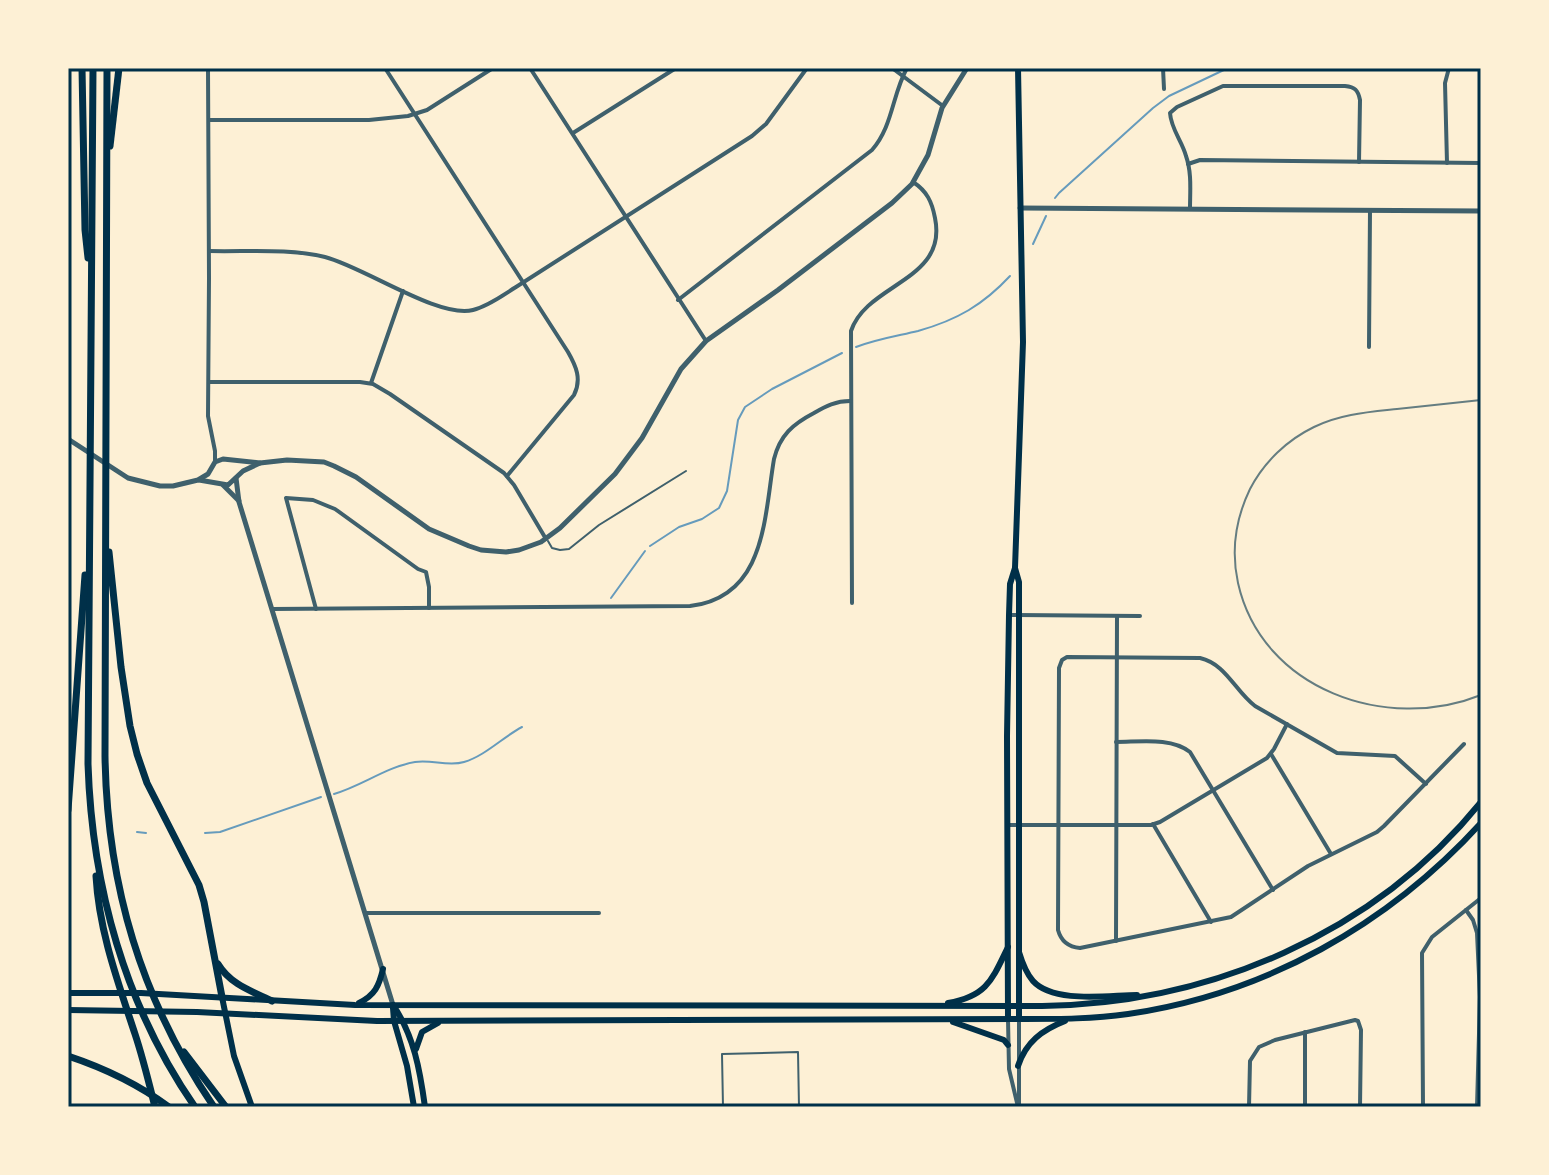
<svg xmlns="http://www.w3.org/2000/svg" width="1549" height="1175" viewBox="0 0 1549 1175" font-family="Mulish,sans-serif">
  <rect width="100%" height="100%" fill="#fdf0d5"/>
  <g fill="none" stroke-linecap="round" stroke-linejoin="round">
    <g stroke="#669bbc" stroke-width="2">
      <path d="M1055 198 1059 193 1153 108 1169 96 1228 68"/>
      <path d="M1033 244 1046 216"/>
      <path d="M856 347C877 339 897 336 918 331 957 320 983 305 1010 276"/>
      <path d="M650 546 679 527 702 519 719 508 727 491 738 420 745 407 772 389 842 353"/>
      <path d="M611 598 645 551"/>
      <path d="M334 794C362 786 386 767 415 762 431 759 448 767 464 762 485 756 503 737 522 727"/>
      <path d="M137 832 146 833"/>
      <path d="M205 833 220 832 321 797"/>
    </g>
    <g stroke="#3f606c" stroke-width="2">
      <path d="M548 541 552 548 560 550 569 549 599 525 686 471"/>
      <path d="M723 1107 722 1054 798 1052 799 1107"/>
    </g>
    <g stroke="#3f606c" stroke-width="4">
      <path d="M208 68 209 278 208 416 215 451V462"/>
      <path d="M385 68 568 352C576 366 582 379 574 395L507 476"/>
      <path d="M530 68 706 341"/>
      <path d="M892 68 943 106"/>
      <path d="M1163 68 1164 89"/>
      <path d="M209 120H369L408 116 427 110 493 68"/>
      <path d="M573 133 676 68"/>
      <path d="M1447 163 1445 83 1449 68"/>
      <path d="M1188 164 1200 160 1481 163"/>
      <path d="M1190 209C1190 191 1192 173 1186 156 1182 141 1171 129 1170 113L1177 107 1223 86H1345C1355 87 1358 90 1360 100L1359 162"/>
      <path d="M209 251C247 252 288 248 325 257 364 267 439 319 473 310 489 306 503 295 516 287L752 136 766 124 807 68"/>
      <path d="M678 300 872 150C893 126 892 95 907 68"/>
      <path d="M1369 347 1370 210"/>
      <path d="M209 382H360L373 384 390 394 504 473 514 485 546 539"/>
      <path d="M371 383 403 291"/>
      <path d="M852 603 851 331C867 283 948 281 935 218 932 202 927 191 913 182"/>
      <path d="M272 609 690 606C766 597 764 518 774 459 780 435 793 424 814 413 826 406 836 401 850 401"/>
      <path d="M316 609 286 498 313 500 335 509 418 569 426 572 429 587V608"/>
      <path d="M1010 615 1140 616"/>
      <path d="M1116 742C1140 742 1171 737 1190 752L1273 890"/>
      <path d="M1271 754 1331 854"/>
      <path d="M1426 784 1395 756 1337 753 1255 706C1235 691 1226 664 1200 658L1067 657 1062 660 1059 668 1058 930C1061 941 1068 947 1080 948L1231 917 1308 866 1377 832 1384 826 1464 744"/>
      <path d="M1153 824 1211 922"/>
      <path d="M1008 825H1151L1160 822 1267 758 1274 749 1287 724"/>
      <path d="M1466 910 1473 920 1477 933 1480 997 1477 1107"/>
      <path d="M365 913H599"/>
      <path d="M1116 941 1117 616"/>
      <path d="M1008 1019 1009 1069 1018 1107"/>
      <path d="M1019 1019V1105"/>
      <path d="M1305 1032V1107"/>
      <path d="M1249 1107 1250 1061 1259 1047 1275 1040 1355 1020 1358 1021 1361 1030 1360 1107"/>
      <path d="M1423 1107 1422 953 1432 937 1481 898"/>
    </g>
    <g stroke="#3f606c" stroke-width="5">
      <path d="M1020 208 1481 211"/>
      <path d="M68 439 128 478 160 486H173L198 480 208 474 215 462 223 459 260 463 287 460 324 462 334 466 356 477 429 529 469 546 481 550 506 552 519 550 541 542 560 528 615 474 642 438 681 369 706 341 778 290 892 203 912 184 928 155 942 108 967 68"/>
      <path d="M236 478 239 502 393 1005"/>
      <path d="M199 480 228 485 243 471 260 463"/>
      <path d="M223 485 239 501"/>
    </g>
    <g stroke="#003049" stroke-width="6">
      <path d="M1018 68 1023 342 1015 568 1019 582V1019"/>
      <path d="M1008 1019 1007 736 1009 615 1010 584 1015 568"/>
    </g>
    <g stroke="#003049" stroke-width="6">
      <path d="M1019 952C1022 962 1026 973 1033 981 1054 1004 1109 995 1137 995"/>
      <path d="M68 993H141L355 1005 1042 1006C1209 1004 1374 934 1481 802"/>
      <path d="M222 997 234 1056 252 1107"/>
      <path d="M359 1003C375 995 379 986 383 969"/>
      <path d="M948 1003C987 996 992 980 1008 947"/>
      <path d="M393 1005C414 1036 420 1070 425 1107"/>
      <path d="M393 1008 394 1021 407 1066 414 1107"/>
      <path d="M68 1010 197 1012 377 1021 1024 1019C1059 1019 1093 1019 1128 1014 1265 994 1388 925 1481 823"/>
      <path d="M953 1022 1004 1040 1008 1045"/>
      <path d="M416 1049 422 1032 438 1023"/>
      <path d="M1018 1066C1026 1042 1042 1030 1065 1021"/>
    </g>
    <g stroke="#003049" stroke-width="7">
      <path d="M82 68 85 230 88 258"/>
      <path d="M93 68 88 764C92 887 125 1006 195 1107"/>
      <path d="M107 68 105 756C107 885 141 1000 214 1107"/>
      <path d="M110 146 119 68"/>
      <path d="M109 552 121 667 130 726 137 754 147 783 199 885 204 902 222 997"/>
      <path d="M68 810 85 575"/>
      <path d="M96 876C99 931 118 982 135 1034 143 1058 149 1083 155 1107"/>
      <path d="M218 964C230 984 251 991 272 1001"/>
      <path d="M184 1052 226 1107"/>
      <path d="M68 1056C104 1068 138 1084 169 1107"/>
    </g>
    <path stroke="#657d81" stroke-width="2" d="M1481 400C1453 403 1425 406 1397 409 1369 412 1340 414 1314 427 1287 440 1264 462 1250 489 1236 518 1231 551 1238 583 1262 690 1387 733 1481 695"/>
  </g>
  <rect width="1549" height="1175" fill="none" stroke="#fdf0d5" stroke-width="140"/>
  <rect x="70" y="70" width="1409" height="1035" fill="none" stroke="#003049" stroke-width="3"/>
</svg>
